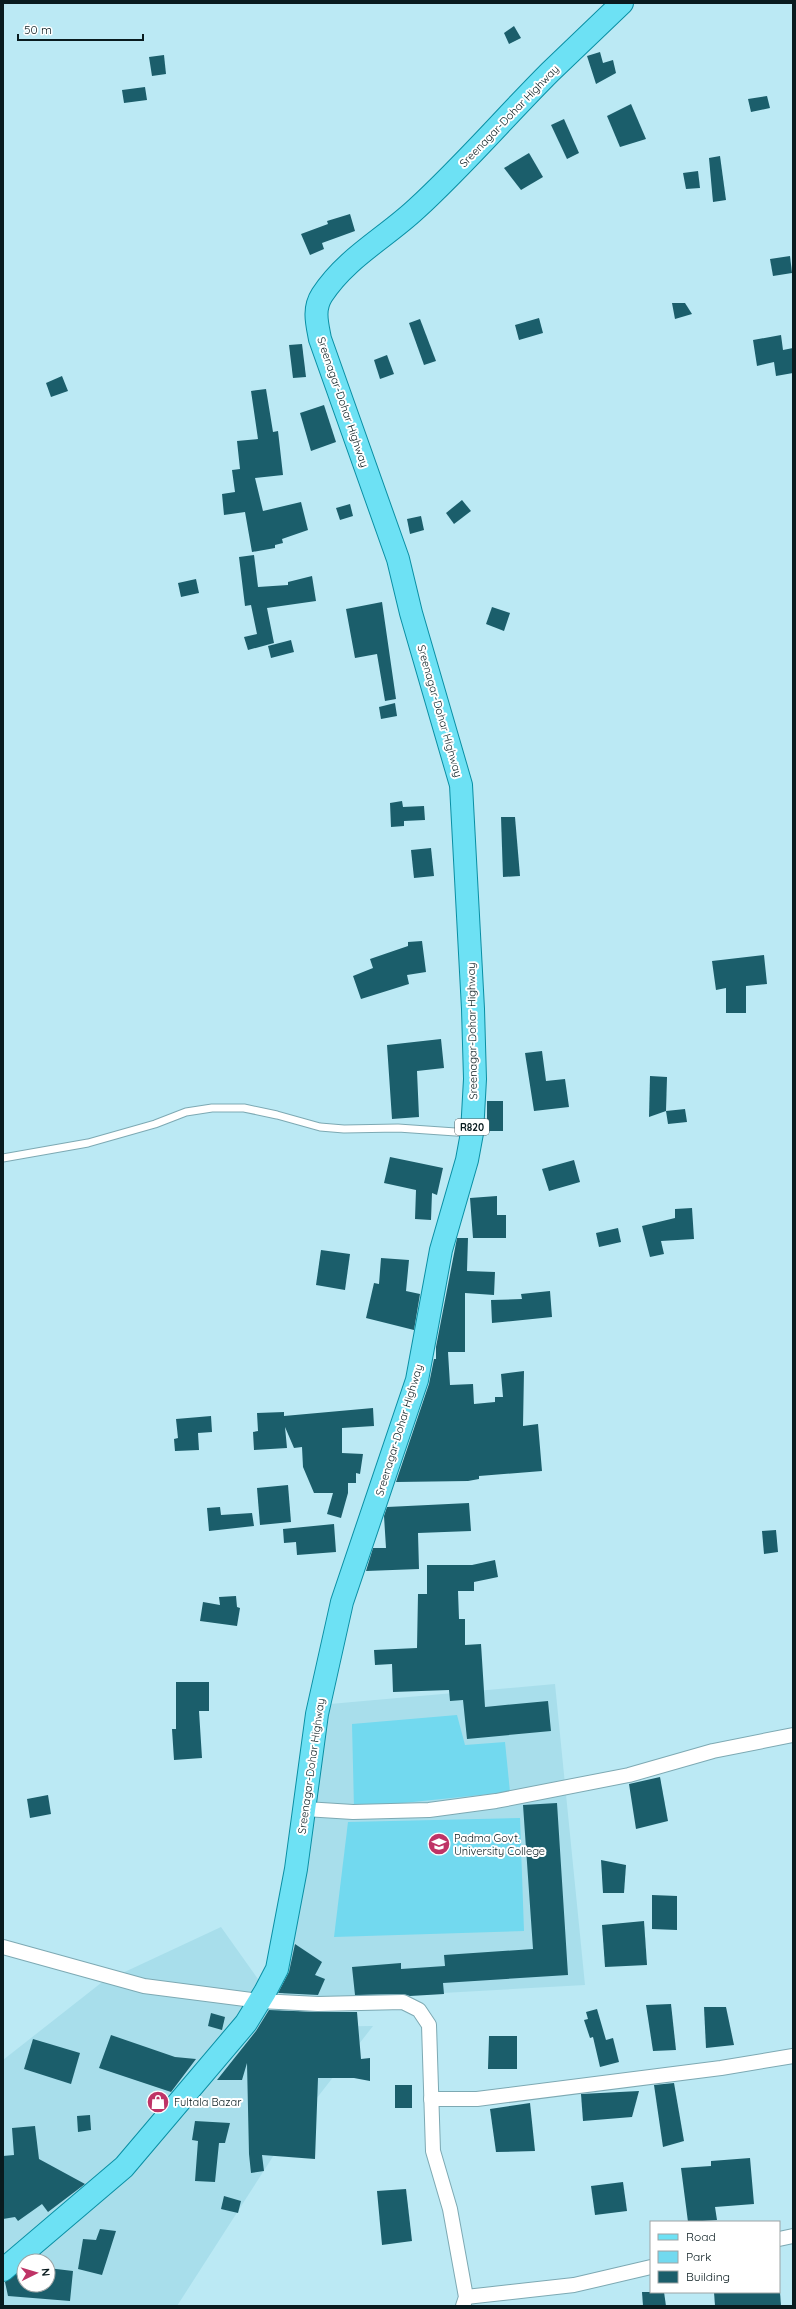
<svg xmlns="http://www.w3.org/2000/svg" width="796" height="2309" viewBox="0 0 796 2309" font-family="Quicksand,sans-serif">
  <rect width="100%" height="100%" fill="#bbe9f4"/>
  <g fill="#a8deeb" fill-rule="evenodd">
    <path d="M555 1684 585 1985 282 2002 330 1704Z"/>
    <path d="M221 1927 292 2027 373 2026 281 2144 177 2306H3V2060L101 1983ZM24 2261H48V2285H24Z"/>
  </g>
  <g fill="#72d9ef">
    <path d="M457 1715 465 1745 505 1742 510 1792 354 1808 352 1724Z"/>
    <path d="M520 1818 524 1931 334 1937 348 1822Z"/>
  </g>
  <g fill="#1b5e6b">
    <path d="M514 26 521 38 509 44 504 33Z"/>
    <path d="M600 52 603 63 613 60 616 73 596 84 587 56Z"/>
    <path d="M164 55 166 74 152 76 149 57Z"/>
    <path d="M145 87 147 100 124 103 122 90Z"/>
    <path d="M767 96 770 108 751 112 748 99Z"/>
    <path d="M631 104 646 139 620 147 607 116Z"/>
    <path d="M564 119 579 153 567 159 551 125Z"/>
    <path d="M529 153 543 177 521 190 504 168Z"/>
    <path d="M720 156 726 200 713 202 709 158Z"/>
    <path d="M698 171 700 188 686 189 683 173Z"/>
    <path d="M350 214 355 231 322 243 324 249 310 255 301 234 328 224 327 221Z"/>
    <path d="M790 256 792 273 773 276 770 259Z"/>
    <path d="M672 303H685L692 314 675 319Z"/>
    <path d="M539 318 543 333 519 340 515 325Z"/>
    <path d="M420 319 436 361 424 365 409 323Z"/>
    <path d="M781 335 783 350 793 348V373L776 376 774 362 757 366 753 340Z"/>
    <path d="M302 344 306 377 293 378 289 345Z"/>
    <path d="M387 355 394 374 380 379 374 360Z"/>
    <path d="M62 376 68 391 51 397 46 383Z"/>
    <path d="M266 389 273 432 278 431 283 475 255 478 263 511 301 502 308 530 282 539 283 543 275 545V548L252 552 245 512 224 515 222 494 235 492 232 470 240 469 237 441 258 439 251 391Z"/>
    <path d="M324 405 336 442 311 451 300 413Z"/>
    <path d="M462 500 471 511 454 524 446 513Z"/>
    <path d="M350 504 353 516 340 520 336 508Z"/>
    <path d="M421 516 424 530 410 534 407 519Z"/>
    <path d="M254 555 258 587 288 585V582L312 576 316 601 267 608 274 643 248 650 244 637 257 634 251 605 245 606 239 557Z"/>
    <path d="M196 579 199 593 181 597 178 583Z"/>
    <path d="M382 602 396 699 385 701 377 654 355 658 346 609Z"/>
    <path d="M492 607 510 613 504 631 486 624Z"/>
    <path d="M291 640 294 652 271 658 268 646Z"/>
    <path d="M395 703 397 716 381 719 379 707Z"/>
    <path d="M402 801 403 807 424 806 425 820 404 821V826L391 827 390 803Z"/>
    <path d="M501 817H515L520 876 503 877Z"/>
    <path d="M431 848 434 876 414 878 411 850Z"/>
    <path d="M422 941 426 972 407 975 409 984 361 999 353 976 373 968 370 959 408 946V942Z"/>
    <path d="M764 955 767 984 746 986V1013H726V988L716 990 712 961Z"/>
    <path d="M441 1039 444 1068 417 1071 419 1117 392 1119 387 1045Z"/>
    <path d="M542 1051 546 1081 565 1079 569 1107 534 1111 525 1053Z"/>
    <path d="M650 1076 667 1077 666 1111 649 1117Z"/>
    <rect x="487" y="1101" width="16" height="30"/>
    <path d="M685 1109 687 1122 668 1124 666 1111Z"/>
    <path d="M390 1157 443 1168 437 1195 432 1193 431 1220 415 1219 416 1190 384 1183Z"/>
    <path d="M574 1160 580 1182 549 1191 542 1169Z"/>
    <path d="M497 1196V1215H506V1238H473L470 1198Z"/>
    <path d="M692 1208 694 1239 661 1241 664 1254 650 1257 642 1226 675 1218V1209Z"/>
    <path d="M618 1228 621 1242 599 1247 596 1233Z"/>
    <path d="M457 1238H468L467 1271 495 1272 494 1295 465 1293V1352H448L450 1385 473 1384 474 1404 495 1402V1397H503L501 1374 524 1371 523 1426 538 1424 542 1471 479 1476V1479L468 1481 396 1482 429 1384 434 1359H436V1347Z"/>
    <path d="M321 1250 350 1254 345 1290 316 1285Z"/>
    <path d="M381 1258 409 1260 406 1291 420 1294 414 1330 366 1318 374 1283 379 1284Z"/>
    <path d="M550 1291 552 1317 492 1323 491 1300 522 1299 521 1294Z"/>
    <path d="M373 1408 374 1426 342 1428V1453L363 1454 360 1474 356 1473V1483H348V1493L341 1518 327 1514 333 1493H314L303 1467 302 1447 294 1448 285 1427 287 1448 254 1450 253 1432 258 1431 257 1413 284 1412V1416Z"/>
    <path d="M211 1416 212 1432 198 1433 199 1450 175 1451 174 1439 178 1438 176 1419Z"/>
    <path d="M288 1485 291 1522 260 1525 257 1488Z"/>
    <path d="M469 1503 471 1531 418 1533 419 1569 366 1571 373 1548H386L384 1516 387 1507Z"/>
    <path d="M220 1507 221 1515 252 1513 254 1526 209 1531 207 1508Z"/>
    <path d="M334 1524 336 1552 297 1555 296 1542 284 1543 283 1529Z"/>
    <path d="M776 1530 778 1552 764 1554 762 1531Z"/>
    <path d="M495 1560 498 1577 474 1582V1591H458L459 1619H465V1645L481 1644 485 1707 548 1701 551 1731 467 1739 463 1700 450 1701 449 1690 393 1692 392 1664 375 1665 374 1650 417 1648 418 1594H427V1565H472Z"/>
    <path d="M236 1596 237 1607 240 1608 237 1626 200 1621 203 1602 220 1605 219 1597Z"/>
    <path d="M176 1682H209V1711H199L202 1758 174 1760 172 1729H176Z"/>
    <path d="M660 1777 668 1821 636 1829 629 1784Z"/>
    <path d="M48 1795 51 1814 30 1818 27 1799Z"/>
    <path d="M557 1803 568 1975 443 1983 444 1994 410 1996 403 1994 355 1995 352 1967 401 1963V1969L445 1966 444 1955 533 1949 523 1805Z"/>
    <path d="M601 1860 626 1865 624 1893H603Z"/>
    <path d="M652 1895 677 1896V1930L652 1929Z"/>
    <path d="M644 1921 647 1965 605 1967 602 1925Z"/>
    <path d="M295 1944 322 1962 315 1975 325 1979 318 1995 278 1993 289 1972Z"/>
    <path d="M671 2004 676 2050 653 2051 646 2005Z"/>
    <path d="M704 2007H726L734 2045 706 2048Z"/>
    <path d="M597 2009 606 2040 613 2038 619 2062 600 2067 593 2037 590 2038 584 2020 588 2019 586 2012Z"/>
    <path d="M269 2010 318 2012H357L361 2059 370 2058V2081L354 2078H318L315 2159 262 2155 264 2171 251 2173 249 2154 247 2063 242 2080H217L256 2031Z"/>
    <path d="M211 2013 225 2017 222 2030 208 2026Z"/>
    <path d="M111 2035 175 2057 196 2059 171 2092 99 2068Z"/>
    <path d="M489 2036H517V2069H488Z"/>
    <path d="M33 2039 80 2053 71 2084 24 2069Z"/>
    <path d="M674 2083 684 2141 663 2147 654 2085Z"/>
    <rect x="395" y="2085" width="17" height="23"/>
    <path d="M639 2091 632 2117 583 2121 581 2094Z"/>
    <path d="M530 2103 535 2151 496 2152 490 2109Z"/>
    <path d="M90 2115 91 2130 78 2132 77 2116Z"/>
    <path d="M195 2121 230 2123 225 2143H219L215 2182 195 2181 198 2141 192 2140Z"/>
    <path d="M35 2126 39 2159 85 2184 48 2212 42 2204 18 2221 15 2217 3 2219V2156L14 2155 12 2128Z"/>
    <path d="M750 2158 754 2204 715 2207 717 2220 688 2222 681 2168 711 2166V2161Z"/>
    <path d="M623 2182 627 2211 595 2215 591 2186Z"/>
    <path d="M406 2189 412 2241 382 2245 377 2191Z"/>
    <path d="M224 2196 241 2201 238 2213 221 2209Z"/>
    <path d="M100 2229 116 2231 102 2275 78 2269 83 2239 96 2240Z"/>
    <path d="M48 2268 73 2271 70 2301 8 2296 5 2282 24 2269V2285H48Z"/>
    <path d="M642 2292H664L666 2306H643Z"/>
    <path d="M714 2292H780L781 2306H715Z"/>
  </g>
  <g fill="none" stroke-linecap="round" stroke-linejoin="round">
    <g stroke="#7da9b3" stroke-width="9">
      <path id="lane" d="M3 1158 88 1143 155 1124 186 1112 212 1108H244L277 1115 320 1127 344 1129 398 1128 470 1133"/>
    </g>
    <g stroke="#7da9b3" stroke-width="16">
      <g id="street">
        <path d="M305 1809 353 1812 429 1810 496 1801 629 1775 713 1751 793 1735"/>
        <path d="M3 1947 144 1986 260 2001 318 2004 403 2002 419 2010 429 2025 433 2151 450 2209 466 2297 463 2306"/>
        <path d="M431 2099H477L721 2068 793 2056"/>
        <path d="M779 2239 793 2236"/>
        <path d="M466 2297 574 2285 651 2267"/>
      </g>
    </g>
    <g stroke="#0a8fa4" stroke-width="24">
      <path id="primary" d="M3 2270 124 2167 246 2023 265 1992 277 1969 296 1869 317 1714 342 1602 417 1380 441 1250 467 1160 472 1133 475 1079 473 1009 461 785 411 613 398 559 320 339C317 323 313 309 322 295 346 258 385 238 416 209 463 166 505 117 550 72 574 49 598 26 622 3"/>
    </g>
    <use href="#lane" stroke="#fff" stroke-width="7"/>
    <use href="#street" stroke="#fff" stroke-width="14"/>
    <use href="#primary" stroke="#6de1f4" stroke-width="22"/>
  </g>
  <defs>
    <g id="university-disc" transform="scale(1.15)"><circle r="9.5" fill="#bf3366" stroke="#fff"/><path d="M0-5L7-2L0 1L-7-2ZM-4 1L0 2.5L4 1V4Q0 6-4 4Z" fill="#fff"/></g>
    <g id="shop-disc" transform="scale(1.15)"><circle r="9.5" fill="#bf3366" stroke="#fff"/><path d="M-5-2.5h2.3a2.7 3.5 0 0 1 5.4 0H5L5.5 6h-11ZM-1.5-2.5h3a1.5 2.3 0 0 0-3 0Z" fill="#fff"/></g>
  </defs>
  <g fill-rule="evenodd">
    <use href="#university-disc" x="439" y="1844"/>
    <use href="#shop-disc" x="158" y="2102"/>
  </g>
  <g text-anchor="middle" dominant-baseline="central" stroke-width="4" stroke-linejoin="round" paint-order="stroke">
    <rect fill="#fff" stroke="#535f62" stroke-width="1" x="455" y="1119" width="34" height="16" rx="3"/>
    <g font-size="10" font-weight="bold" fill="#091b1f">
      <text x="472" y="1127">R820</text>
    </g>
    <g font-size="11" fill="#091b1f" stroke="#fff">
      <text transform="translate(509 116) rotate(-46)">Sreenagar-Dohar Highway</text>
      <text transform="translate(343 402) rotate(71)">Sreenagar-Dohar Highway</text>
      <text transform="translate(440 711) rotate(74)">Sreenagar-Dohar Highway</text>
      <text transform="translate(472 1031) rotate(-91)">Sreenagar-Dohar Highway</text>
      <text transform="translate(399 1430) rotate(-73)">Sreenagar-Dohar Highway</text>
      <text transform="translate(311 1766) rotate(-82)">Sreenagar-Dohar Highway</text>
    </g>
    <g font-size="11" fill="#091b1f" stroke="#fff" text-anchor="start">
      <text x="454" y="1838">Padma Govt.<tspan x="454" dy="13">University College</tspan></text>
      <text x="174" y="2102">Fultala Bazar</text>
    </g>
  </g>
  <rect width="796" height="2309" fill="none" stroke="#091b1f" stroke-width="8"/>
  <rect x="650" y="2221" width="130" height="72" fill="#ffffff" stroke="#9da4a5"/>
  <rect x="658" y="2234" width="20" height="6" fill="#6de1f4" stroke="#9da4a5"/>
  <text x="686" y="2241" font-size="12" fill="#091b1f">Road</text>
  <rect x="658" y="2251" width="20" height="12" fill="#72d9ef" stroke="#9da4a5"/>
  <text x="686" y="2261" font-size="12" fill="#091b1f">Park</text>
  <rect x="658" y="2271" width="20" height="12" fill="#1b5e6b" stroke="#9da4a5"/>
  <text x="686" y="2281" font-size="12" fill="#091b1f">Building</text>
  <g transform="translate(36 2273) rotate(85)"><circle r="19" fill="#ffffff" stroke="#9da4a5"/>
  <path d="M0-3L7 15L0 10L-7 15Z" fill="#bf3366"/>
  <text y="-6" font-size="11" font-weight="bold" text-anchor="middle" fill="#091b1f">N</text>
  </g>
  <path d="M18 34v6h125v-6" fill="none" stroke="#091b1f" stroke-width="2"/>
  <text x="24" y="34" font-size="12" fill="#091b1f" stroke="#ffffff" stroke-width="3" paint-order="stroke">50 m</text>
</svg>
